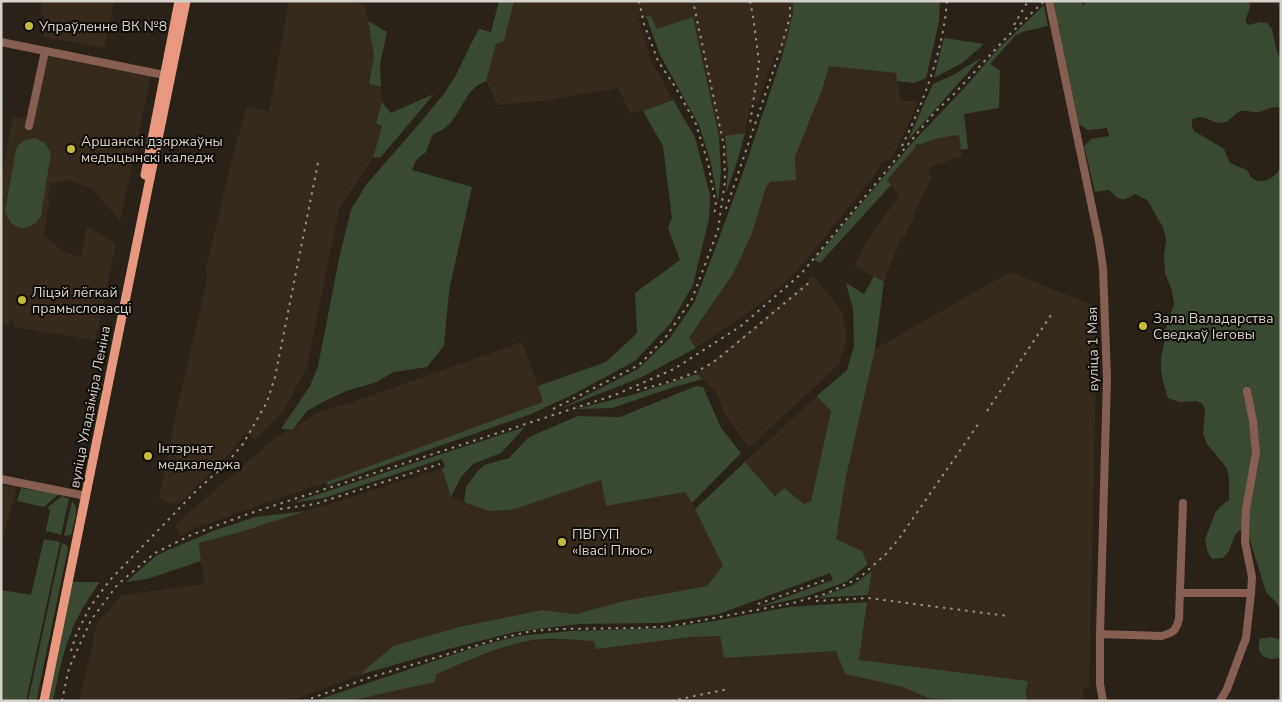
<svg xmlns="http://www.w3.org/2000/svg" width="1282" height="702" viewBox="0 0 1282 702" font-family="'Nunito Sans',sans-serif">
  <rect width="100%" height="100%" fill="#2a2219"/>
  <g fill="#352a1b">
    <path d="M42 1H114L104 48 44 37V16L40 15Z"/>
    <path d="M289 1H346L365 5 374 55 369 84 381 87 382 102 376 123 382 125 373 158 339 209 307 367 283 412 255 440 246 433 229 454 179 504 171 503 159 498 178 404 202 302 207 280 206 268 235 147 247 107 269 112Z"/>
    <path d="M514 1H793V13L783 54H775L758 104 751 102 745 133 719 137 693 17 657 30 651 16 639 18 649 56 673 100 643 111 630 113 618 88 542 101 498 105 486 81 496 44 504 41Z"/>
    <path d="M40 54 151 76 120 221 92 188 66 180 55 183 51 182 47 198 50 199 44 236 64 252 81 257 87 227 116 243 96 340 13 327 14 322 10 321 8 325 1 324V178L13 117 28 119Z"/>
    <path d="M829 65 896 73 901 101H918L907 128 891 159 882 162 875 175 791 278 760 304 696 348 689 339 733 274 751 236 766 189 770 182 796 180 795 158 822 90Z"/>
    <path d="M959 135 962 156 931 167 927 172 932 177 913 215 914 217 904 238 902 237 887 272 886 278 884 282 854 266 866 242 900 195 887 180 916 147 939 138Z"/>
    <path d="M1010 272 1097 307 1096 357H1099L1098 375 1096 376 1089 686 1083 688V701H1027L1026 693 1028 681 859 660 872 571 862 551 836 539 846 477 875 349Z"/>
    <path d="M813 276 842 311 847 339 839 364 749 448 724 413 717 393 697 374Z"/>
    <path d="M522 342 544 402 326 482 195 528 181 536 175 525 268 444 289 428H293L317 413 364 398Z"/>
    <path d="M817 396 831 410 811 501 804 504 784 488 776 496 745 462Z"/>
    <path d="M442 468 451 497 489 511 512 510 601 480 606 506 685 492 694 506 724 567 707 586 624 601 576 614 542 610 459 627 393 646 359 675 291 701H79L92 649 94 632 99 621 122 595 204 584 199 543 244 531Z"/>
    <path d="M1 485 17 487 2 542H1Z"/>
    <path d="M720 636 724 658 837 651 845 674 903 687 928 698 959 701H349L434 682 435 674 510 645 536 640 558 639 594 641 596 648 690 637Z"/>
  </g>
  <g fill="#3a4932">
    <path d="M499 1H514L504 41 496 44 486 81C464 89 463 112 447 126 443 130 438 132 433 134L426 152 416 160 412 170 472 187 449 291 444 346 427 367 394 372 374 383 346 391 325 401 307 411 293 429H281L310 386 318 366 340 254 351 210 366 185 419 124 443 95 455 77 471 44 479 29 491 32Z"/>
    <path d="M793 1H940L939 22 926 78 913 83 897 81 896 73 829 66 822 90 795 157 796 180 770 182 766 188 751 236 733 274 689 338 696 348 640 378 560 409 638 369 670 338 694 303 714 252 745 167 783 54 793 13Z"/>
    <path d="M1052 1H1080L1084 6 1085 1H1247L1250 4C1250 10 1245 18 1246 23L1250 25 1259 22 1267 23 1272 29 1277 52 1281 59V108C1270 105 1267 111 1258 112 1252 113 1245 109 1239 112 1233 115 1230 122 1222 123 1212 124 1203 112 1192 120V126L1194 131 1224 149 1230 163 1247 170C1248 171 1250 176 1251 177 1262 187 1277 177 1281 166V609L1274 600 1266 592 1248 534 1239 530 1234 537 1229 551 1223 558 1212 559 1208 553 1205 540 1215 513 1220 507 1229 500V479L1227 468 1207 444 1203 433 1205 412 1203 404 1197 401 1180 402 1168 398 1164 385 1161 371V358L1165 339V330L1174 304 1172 291 1165 273 1164 256 1166 240 1163 227 1147 200 1135 194C1121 202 1120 201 1109 190L1095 192 1084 146 1091 139 1109 136 1107 128 1088 130 1079 124Z"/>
    <path d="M1044 5 1048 26 1022 32 1016 35 990 64 1000 70 999 108 964 114 968 149 961 150 959 135 939 138 919 145 918 144 915 145 916 147 887 180 891 185 820 263 814 260 912 143 967 85 997 50Z"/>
    <path d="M646 16H651L657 29 693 17 719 137 721 172 718 202 711 163 699 125 660 55Z"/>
    <path d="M368 21 387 32 380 64 381 87 369 84 374 55Z"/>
    <path d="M944 38 984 44 962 63 934 78Z"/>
    <path d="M981 58 908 140 933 84 953 75Z"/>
    <path d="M434 94 381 157 373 158 382 126 376 123 382 102 391 113Z"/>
    <path d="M673 100 695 137 710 195 709 219 693 285 671 323 635 361 572 395 531 414 328 485 326 482 543 402 538 386 606 362 637 333 635 293 680 260 668 228 672 218 663 146 643 111Z"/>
    <path d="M745 133 737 162 726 193 728 171 725 136Z"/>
    <path d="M35 138 45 143 51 153 41 216C30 234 10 231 5 211L16 149C21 141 26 139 35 138Z"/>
    <path d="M874 276 884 282 875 349 846 477 836 539 862 551 868 564 846 582 804 597 758 607 833 580 830 573 719 614 660 623 579 624 515 632 449 649 359 675 393 646 459 627 542 610 576 614 624 601 707 586 723 566 695 509 745 462 775 496 784 488 804 504 811 501 831 411 817 396 847 370 854 346 853 309 846 283 864 294Z"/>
    <path d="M697 374 703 379 674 387 612 408 576 409 635 394Z"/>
    <path d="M696 386 703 387 721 428 741 453 692 503 685 492 606 506 601 480 512 510 489 511 464 502 466 487 477 472 484 465 509 458 529 437 578 416 620 417Z"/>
    <path d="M525 427 501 453 473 464 461 477 451 497 442 468 445 467 442 459 324 498 291 503Z"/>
    <path d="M21 488 59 494 44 507 17 501Z"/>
    <path d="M62 496 69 499 61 535 46 531 50 510 47 508Z"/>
    <path d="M72 501C80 508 74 522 72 532L71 535 64 536Z"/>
    <path d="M306 511 244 531 199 543 201 561 147 579 126 582 157 555 213 531 255 517Z"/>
    <path d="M44 539 60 542 26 701H1V590L31 595Z"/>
    <path d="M62 543 67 545 68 549 38 693 36 701H28Z"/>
    <path d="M872 571 868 595 817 598 853 585Z"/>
    <path d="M71 582H100C89 598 77 615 71 633 62 654 58 678 53 701H47Z"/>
    <path d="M867 602 859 660 1028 681 1026 693 1027 701H959L928 698 903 687 845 674 836 651 724 658 720 636 690 637 596 649 594 641C575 640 554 637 535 640 502 644 467 662 436 674L435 682 349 701H314L479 646 519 636 570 631 666 628 714 621 789 607Z"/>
    <path d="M1271 637 1281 640V657C1266 663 1255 655 1260 639Z"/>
  </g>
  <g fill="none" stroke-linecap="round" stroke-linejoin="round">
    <g stroke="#865f52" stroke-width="8">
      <path d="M1049 1 1099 241 1103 268 1107 378 1100 634V684L1103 701"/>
      <path d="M1 42 169 76"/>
      <path d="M29 126 45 51"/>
      <path d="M1 479 86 496"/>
      <path d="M1181 593H1251"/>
      <path d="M1100 634 1161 636C1173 633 1176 631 1179 619L1183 503"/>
      <path d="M1220 701 1227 689 1246 638 1251 593 1252 577 1245 542 1246 509 1256 453 1253 421 1247 391"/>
    </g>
    <g stroke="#e8987f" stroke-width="9">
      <path d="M145 175 179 1"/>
      <path d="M44 701 186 1"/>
    </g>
    <g stroke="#97918a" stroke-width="2" stroke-dasharray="2.5 5" stroke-linecap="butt">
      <path d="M639 1 644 24 658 61 676 88 696 124 708 163 716 205 714 214"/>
      <path d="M750 1 753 16 759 62 750 124"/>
      <path d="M1014 25 1028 1"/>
      <path d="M902 146C924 101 943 51 947 1"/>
      <path d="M726 209 780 51 790 17V1"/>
      <path d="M637 390C667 383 694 376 719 358L810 282"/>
      <path d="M553 409 639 365 665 338 692 299 718 230 725 181 724 146 693 1"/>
      <path d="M987 411 1051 315"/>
      <path d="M280 509 315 504 440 464"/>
      <path d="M816 601 868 598 1008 616"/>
      <path d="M758 604 828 579"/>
      <path d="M71 651 76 635 90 607 110 580 197 490 226 464 243 444 267 402 275 377 319 158"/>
      <path d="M62 701 69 668 91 620 118 584 155 553 191 535 248 514 615 395 674 369 741 326 801 274 934 113 954 94 1005 39 1044 1"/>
      <path d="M304 701 368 678 498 639 532 631 558 629 637 628 672 626 793 603 828 593 859 578 885 555 898 540 979 423"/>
      <path d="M671 701 728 689"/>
    </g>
  </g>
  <g fill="#c6bc3c" stroke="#100c08" stroke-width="2">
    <circle cx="29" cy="26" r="5"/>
    <circle cx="71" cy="149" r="5"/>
    <circle cx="22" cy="300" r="5"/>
    <circle cx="1143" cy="326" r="5"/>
    <circle cx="148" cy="456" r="5"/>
    <circle cx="562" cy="542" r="5"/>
  </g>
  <g text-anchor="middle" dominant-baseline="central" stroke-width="4" stroke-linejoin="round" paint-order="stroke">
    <g font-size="14" fill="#d6d1cb" stroke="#100c08" text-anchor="start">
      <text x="39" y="26">Упраўленне ВК №8</text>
      <text x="81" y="141">Аршанскі дзяржаўны<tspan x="81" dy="16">медыцынскі каледж</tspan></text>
      <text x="32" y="292">Ліцэй лёгкай<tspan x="32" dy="16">прамысловасці</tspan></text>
      <text x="1153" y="318">Зала Валадарства<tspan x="1153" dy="16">Сведкаў Іеговы</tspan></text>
      <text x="158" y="448">Інтэрнат<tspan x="158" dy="16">медкаледжа</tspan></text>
      <text x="572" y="534">ПВГУП<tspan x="572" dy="16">«Івасі Плюс»</tspan></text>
    </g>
    <g font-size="14" fill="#d6d1cb" stroke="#100c08">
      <text transform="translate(1093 349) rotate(-91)">вуліца 1 Мая</text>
      <text transform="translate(90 407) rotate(-79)">вуліца Уладзіміра Леніна</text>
    </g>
  </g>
  <rect width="1282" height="702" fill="none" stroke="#d6d1cb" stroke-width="5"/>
</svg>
